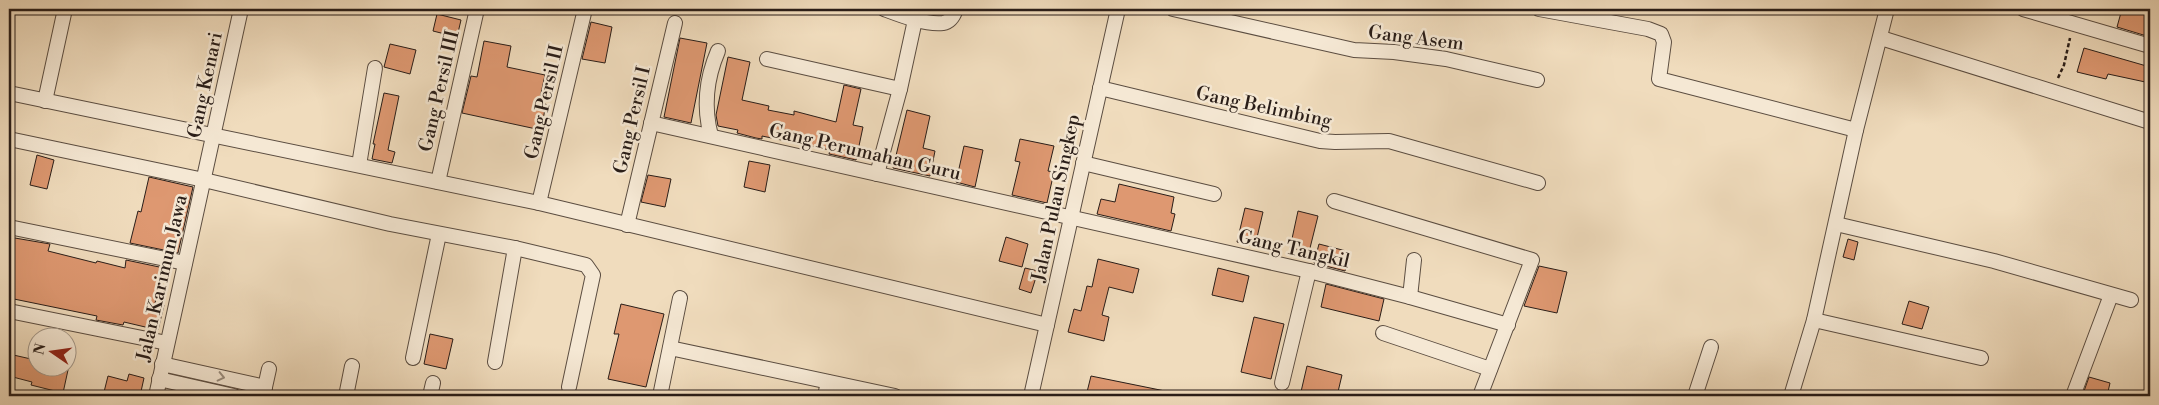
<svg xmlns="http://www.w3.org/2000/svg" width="2159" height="405" viewBox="0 0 2159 405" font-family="'Libre Bodoni',serif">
  <rect width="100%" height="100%" fill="#f0dcbd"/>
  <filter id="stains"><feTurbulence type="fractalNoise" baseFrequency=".004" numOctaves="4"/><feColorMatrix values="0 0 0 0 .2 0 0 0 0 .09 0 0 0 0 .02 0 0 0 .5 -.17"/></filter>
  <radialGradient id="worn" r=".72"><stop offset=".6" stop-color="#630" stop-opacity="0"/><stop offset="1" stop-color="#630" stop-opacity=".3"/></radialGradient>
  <g fill="#de9871" stroke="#291d18">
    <path d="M2122 9H2150V37L2117 27Z"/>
    <path d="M437 14 461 20 457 37 433 31Z"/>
    <path d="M591 22 612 27 605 63 582 59Z"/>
    <path d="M680 38 707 43 691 123 664 117Z"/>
    <path d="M484 41 511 46 507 67 545 75 539 103 546 104 541 130 462 113 471 76 477 77Z"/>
    <path d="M390 44 416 50 410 74 384 67Z"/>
    <path d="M2084 48 2150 67V83L2108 74 2106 79 2077 72Z"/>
    <path d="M728 57 750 62 742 100 769 106 768 110 794 115V111L836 122 844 85 861 89 853 125 863 127 856 160 829 154 830 150 762 136V139L756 138 737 133 738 130 718 126 716 115Z"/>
    <path d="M384 93 399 96 388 150 395 152 392 163 372 159 375 144H373Z"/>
    <path d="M907 110 930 116 923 148 935 151 930 176 893 168Z"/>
    <path d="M1020 139 1054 146 1048 171 1054 172 1047 203 1012 195 1020 162 1015 161Z"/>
    <path d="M964 146 983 150 975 187 956 182Z"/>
    <path d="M37 155 54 160 47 189 30 185Z"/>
    <path d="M749 161 770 165 765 192 744 187Z"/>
    <path d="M648 175 671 179 665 207 641 202Z"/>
    <path d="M149 177 193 187 178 253 130 243 138 211 141 212Z"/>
    <path d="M1119 184 1174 197 1171 213 1175 214 1171 231 1097 214 1101 199 1115 202Z"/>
    <path d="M1245 208 1263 212 1255 246 1237 242Z"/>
    <path d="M1298 211 1318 216 1309 252 1290 248Z"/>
    <path d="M9 237 50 244 48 251 96 263 97 261 125 268 126 260 164 268 155 303 164 305 158 330 124 322 123 325 96 320 97 316 9 298Z"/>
    <path d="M1006 237 1028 244 1022 267 999 261Z"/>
    <path d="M1848 239 1858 242 1854 260 1843 257Z"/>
    <path d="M1319 244 1350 252 1345 271 1314 263Z"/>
    <path d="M1098 259 1139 269 1133 293 1109 287 1102 315 1109 317 1104 341 1068 332 1074 309 1081 311 1087 286 1092 287Z"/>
    <path d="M1539 266 1567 272 1557 313 1524 306Z"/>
    <path d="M1025 268 1038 271 1031 293 1019 289Z"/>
    <path d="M1218 268 1249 276 1243 302 1212 295Z"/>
    <path d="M1326 284 1384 299 1379 321 1321 307Z"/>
    <path d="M1909 301 1929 307 1922 329 1902 324Z"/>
    <path d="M621 304 664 314 646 387 608 379 619 334H614Z"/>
    <path d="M1254 317 1284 324 1271 379 1241 372Z"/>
    <path d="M430 334 453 339 446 369 424 364Z"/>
    <path d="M9 354 31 359V362L38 363V368H57L68 370 63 393 31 385 32 382 9 376Z"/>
    <path d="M1307 366 1342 375 1337 396H1300Z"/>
    <path d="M129 374 144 378 140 396H103L108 376 127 381Z"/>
    <path d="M1091 376 1165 391V396H1086Z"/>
    <path d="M2089 377 2110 383 2107 396 2083 394Z"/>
  </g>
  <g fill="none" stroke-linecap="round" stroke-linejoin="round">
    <g stroke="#5b4d41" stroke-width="16">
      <g id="minor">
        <path d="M884 9C900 15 925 25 943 23 950 22 954 15 956 9"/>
        <path d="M1173 9 1354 50 1394 52 1446 59 1537 80"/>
        <path d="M1539 9 1648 29 1661 34 1664 42 1659 79 1856 130"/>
        <path d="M2023 9 2150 46"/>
        <path d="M1881 38 2150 122"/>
        <path d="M767 59 900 89"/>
        <path d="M1100 88 1320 141 1335 142 1389 141 1538 183"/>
        <path d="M9 93 539 203 1047 325"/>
        <path d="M45 101 65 9"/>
        <path d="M651 123 1309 271 1410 297 1508 325"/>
        <path d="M711 136C703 106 706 79 718 51"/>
        <path d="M9 139 204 180 390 224 515 248 586 265 593 275 569 387"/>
        <path d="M1083 163 1214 194"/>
        <path d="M359 165 375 68"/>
        <path d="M877 174 900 89 915 20"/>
        <path d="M438 182 477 9"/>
        <path d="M1334 201 1532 260 1480 396"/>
        <path d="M539 203 585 9"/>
        <path d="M1836 224 1994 261 2131 300"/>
        <path d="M627 225 675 23"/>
        <path d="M9 227 185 263"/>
        <path d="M1410 297 1414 260"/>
        <path d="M9 311 167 343"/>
        <path d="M1814 320 1981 358"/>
        <path d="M1383 333 1490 369"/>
        <path d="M670 348 895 396"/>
        <path d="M413 358 439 234"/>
        <path d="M495 362 515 248"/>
        <path d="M162 364 265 387"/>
        <path d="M159 379 234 396"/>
        <path d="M1282 383 1309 271"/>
        <path d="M156 396 241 9"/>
        <path d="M263 396 269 369"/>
        <path d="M346 396 352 366"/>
        <path d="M430 396 433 383"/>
        <path d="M660 396 680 298"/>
        <path d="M825 396 828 382"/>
        <path d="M1031 396 1118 9"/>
        <path d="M1695 396 1711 347"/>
        <path d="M1791 396 1814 320 1856 130 1887 9"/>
        <path d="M2073 396 2111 295"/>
      </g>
    </g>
    <path stroke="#291d18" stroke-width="2.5" stroke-dasharray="4 2.5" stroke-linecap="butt" d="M2058 78 2064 65 2070 38"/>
    <use href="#minor" stroke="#f5e8d4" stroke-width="14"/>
  </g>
  <defs><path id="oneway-chevron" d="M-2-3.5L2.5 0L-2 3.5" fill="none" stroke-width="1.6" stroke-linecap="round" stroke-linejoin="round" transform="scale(1.25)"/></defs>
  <use stroke="#998d7f" href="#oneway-chevron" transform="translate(221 377) rotate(13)"/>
  <g text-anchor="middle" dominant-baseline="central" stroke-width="5" stroke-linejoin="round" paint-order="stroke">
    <g font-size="19" fill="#291d18" stroke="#f5e8d4">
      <text transform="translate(1416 38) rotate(7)">Gang Asem</text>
      <text transform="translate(205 85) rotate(-78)">Gang Kenari</text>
      <text transform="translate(439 91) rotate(-77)">Gang Persil III</text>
      <text transform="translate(544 102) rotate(-77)">Gang Persil II</text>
      <text transform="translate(1264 107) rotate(12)">Gang Belimbing</text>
      <text transform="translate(632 120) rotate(-77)">Gang Persil I</text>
      <text transform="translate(865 152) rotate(13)">Gang Perumahan Guru</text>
      <text transform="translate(1056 198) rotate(-78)">Jalan Pulau Singkep</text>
      <text transform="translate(1294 249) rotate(13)">Gang Tangkil</text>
      <text transform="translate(162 278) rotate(-77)">Jalan Karimun Jawa</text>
    </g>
  </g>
  <rect width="2159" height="405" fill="none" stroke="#f0dcbd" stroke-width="30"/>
  <rect x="10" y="10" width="2139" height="385" fill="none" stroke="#291d18" stroke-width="2.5"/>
  <rect x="15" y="15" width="2129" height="375" fill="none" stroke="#291d18"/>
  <g transform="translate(52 352) rotate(283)"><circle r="24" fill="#f5e8d4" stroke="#a39789"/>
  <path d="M0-4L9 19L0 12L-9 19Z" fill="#8f2418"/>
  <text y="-8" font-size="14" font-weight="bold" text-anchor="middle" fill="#291d18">N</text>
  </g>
  <rect width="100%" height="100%" filter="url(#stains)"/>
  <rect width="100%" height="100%" fill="url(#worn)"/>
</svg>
